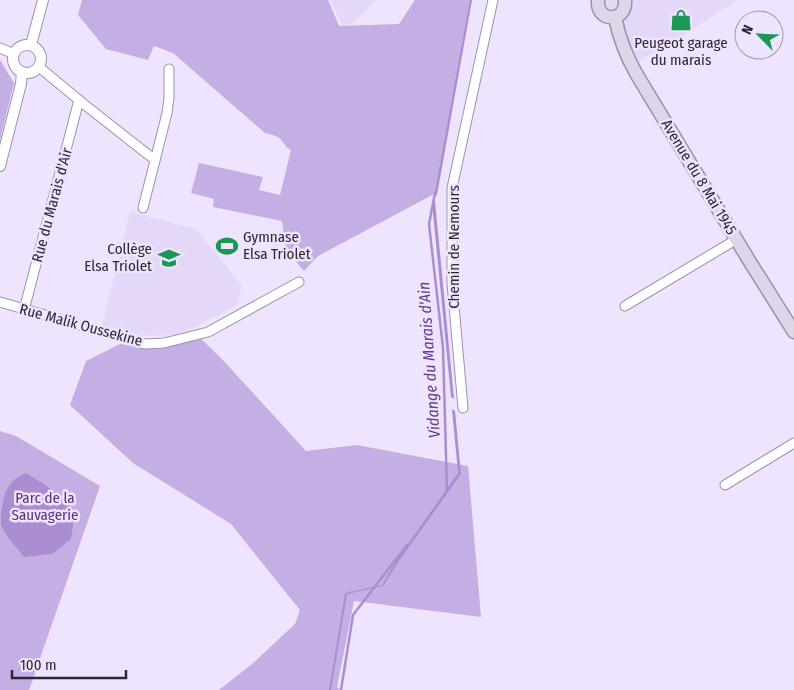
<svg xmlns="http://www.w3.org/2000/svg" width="794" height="690" viewBox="0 0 794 690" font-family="'Fira Sans Condensed',sans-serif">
  <rect width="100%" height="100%" fill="#eee4fe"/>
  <g fill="#e4d7f8">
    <path d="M331 0H377L351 24 342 25Z"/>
    <path d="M598 0H737L687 33 636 63Z"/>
    <path d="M130 212 196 229 242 286 237 305 193 328 172 335 139 336 102 327Z"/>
  </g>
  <g fill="#c4aee3">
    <path d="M82 0H328L339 26 399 24 415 0H471L436 193 318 256 304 271 286 250 282 221 213 207 214 199 191 193 199 163 263 177 259 190 280 195 291 150C284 147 284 141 278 137 274 135 269 134 265 133L173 53 154 46 148 60 106 49 78 15Z"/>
    <path d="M0 60 14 83 0 140Z"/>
    <path d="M200 338 221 358 306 451 357 445 468 466 481 617 354 601 337 687 340 690H219L252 664 295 624 300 610 231 524 133 463 70 405 86 361 120 344 160 349Z"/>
    <path d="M0 431 16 436 100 486 29 690H0Z"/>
  </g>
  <g fill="#ab8ed1">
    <path d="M470 0H472L437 195 434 197Z"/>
    <path d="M435 201 454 399 451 397 432 203Z"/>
    <path d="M452 409 455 411 461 474 399 561 383 586 347 594 331 690H329L345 593 382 585 396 561 458 473Z"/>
    <path d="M26 473 53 490 75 512 71 539 52 554 24 557C17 547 5 536 1 525 0 513 3 490 13 481 16 478 22 475 26 473Z"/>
  </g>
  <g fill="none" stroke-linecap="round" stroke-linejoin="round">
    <g stroke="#ab8ed1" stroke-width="2.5">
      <path d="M435 193 429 224 443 348 447 491"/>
      <path d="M341 690 353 615 407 545"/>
    </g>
    <g stroke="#9c92ab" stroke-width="11">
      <g id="minor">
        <path d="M0 48 14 54"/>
        <path d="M39 67 85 105 155 160"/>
        <path d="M143 208 167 113 169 98V69"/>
        <path d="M0 302 145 344 164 343 208 332 299 282"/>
        <path d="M625 306 737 239"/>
        <path d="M24 310 79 100"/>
        <path d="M463 408 452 283V188L493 0"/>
        <path d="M725 485 794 443"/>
      </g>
    </g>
    <g stroke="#9c92ab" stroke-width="12">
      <g id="tertiary">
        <circle cx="27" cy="59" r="14"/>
        <path d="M31 45 43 0"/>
        <path d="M0 166 21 84 22 72"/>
      </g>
    </g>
    <g stroke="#9c92ab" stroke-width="15">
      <g id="secondary">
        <path d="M598 0C596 23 627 23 625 0"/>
        <path d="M615 17C619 38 626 56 637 75L750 262 794 332"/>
      </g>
    </g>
    <use href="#minor" stroke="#fff" stroke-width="9"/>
    <use href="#tertiary" stroke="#fff" stroke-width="10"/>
    <use href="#secondary" stroke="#ded6e8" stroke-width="12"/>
  </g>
  <defs>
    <g id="shop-bare" transform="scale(1.725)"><path d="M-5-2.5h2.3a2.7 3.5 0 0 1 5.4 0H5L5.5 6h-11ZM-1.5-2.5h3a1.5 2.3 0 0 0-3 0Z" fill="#1b9856" stroke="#eee4fe" stroke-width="2.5" paint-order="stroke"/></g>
    <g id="stadium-bare" transform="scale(1.725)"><path d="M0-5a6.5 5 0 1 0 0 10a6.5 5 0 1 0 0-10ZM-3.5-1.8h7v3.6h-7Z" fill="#1b9856" stroke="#eee4fe" stroke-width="2.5" paint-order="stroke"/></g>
    <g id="school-bare" transform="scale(1.725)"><path d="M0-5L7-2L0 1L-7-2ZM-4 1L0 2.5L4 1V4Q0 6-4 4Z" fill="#1b9856" stroke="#eee4fe" stroke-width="2.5" paint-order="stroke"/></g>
  </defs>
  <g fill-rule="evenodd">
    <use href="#shop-bare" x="681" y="20"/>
    <use href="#stadium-bare" x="227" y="246"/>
    <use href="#school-bare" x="169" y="258"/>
  </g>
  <g text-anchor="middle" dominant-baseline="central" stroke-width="5" stroke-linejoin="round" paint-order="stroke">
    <g font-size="15" fill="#2c2831" stroke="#eee4fe">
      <text x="681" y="43">Peugeot garage<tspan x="681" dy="17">du marais</tspan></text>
      <text x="243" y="237" text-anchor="start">Gymnase<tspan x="243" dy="17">Elsa Triolet</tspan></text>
      <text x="152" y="249" text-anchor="end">Collège<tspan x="152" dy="17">Elsa Triolet</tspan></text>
    </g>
    <g font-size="15" fill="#2c2831" stroke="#eee4fe">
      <text transform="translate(699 177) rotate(59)">Avenue du 8 Mai 1945</text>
      <text transform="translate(52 205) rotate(-75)">Rue du Marais d'Air</text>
      <text transform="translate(454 247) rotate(-90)">Chemin de Nemours</text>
      <text transform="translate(81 325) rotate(15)">Rue Malik Oussekine</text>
    </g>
    <g font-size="15" fill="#583181" stroke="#eee4fe">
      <text x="45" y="498">Parc de la<tspan x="45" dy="17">Sauvagerie</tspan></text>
    </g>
    <g font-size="16" font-style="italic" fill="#623c8c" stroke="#eee4fe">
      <text transform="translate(429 360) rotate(-94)">Vidange du Marais d'Ain</text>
    </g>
  </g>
  <g transform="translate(759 35) rotate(294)"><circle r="24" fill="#eee4fe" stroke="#a099ac"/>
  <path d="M0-4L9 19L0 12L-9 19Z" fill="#1b9856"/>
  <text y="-8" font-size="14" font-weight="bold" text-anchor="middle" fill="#2c2831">N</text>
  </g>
  <path d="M12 670v8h114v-8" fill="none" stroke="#2c2831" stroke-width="2.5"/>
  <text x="20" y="670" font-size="15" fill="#2c2831" stroke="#eee4fe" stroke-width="4" paint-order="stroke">100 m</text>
</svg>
